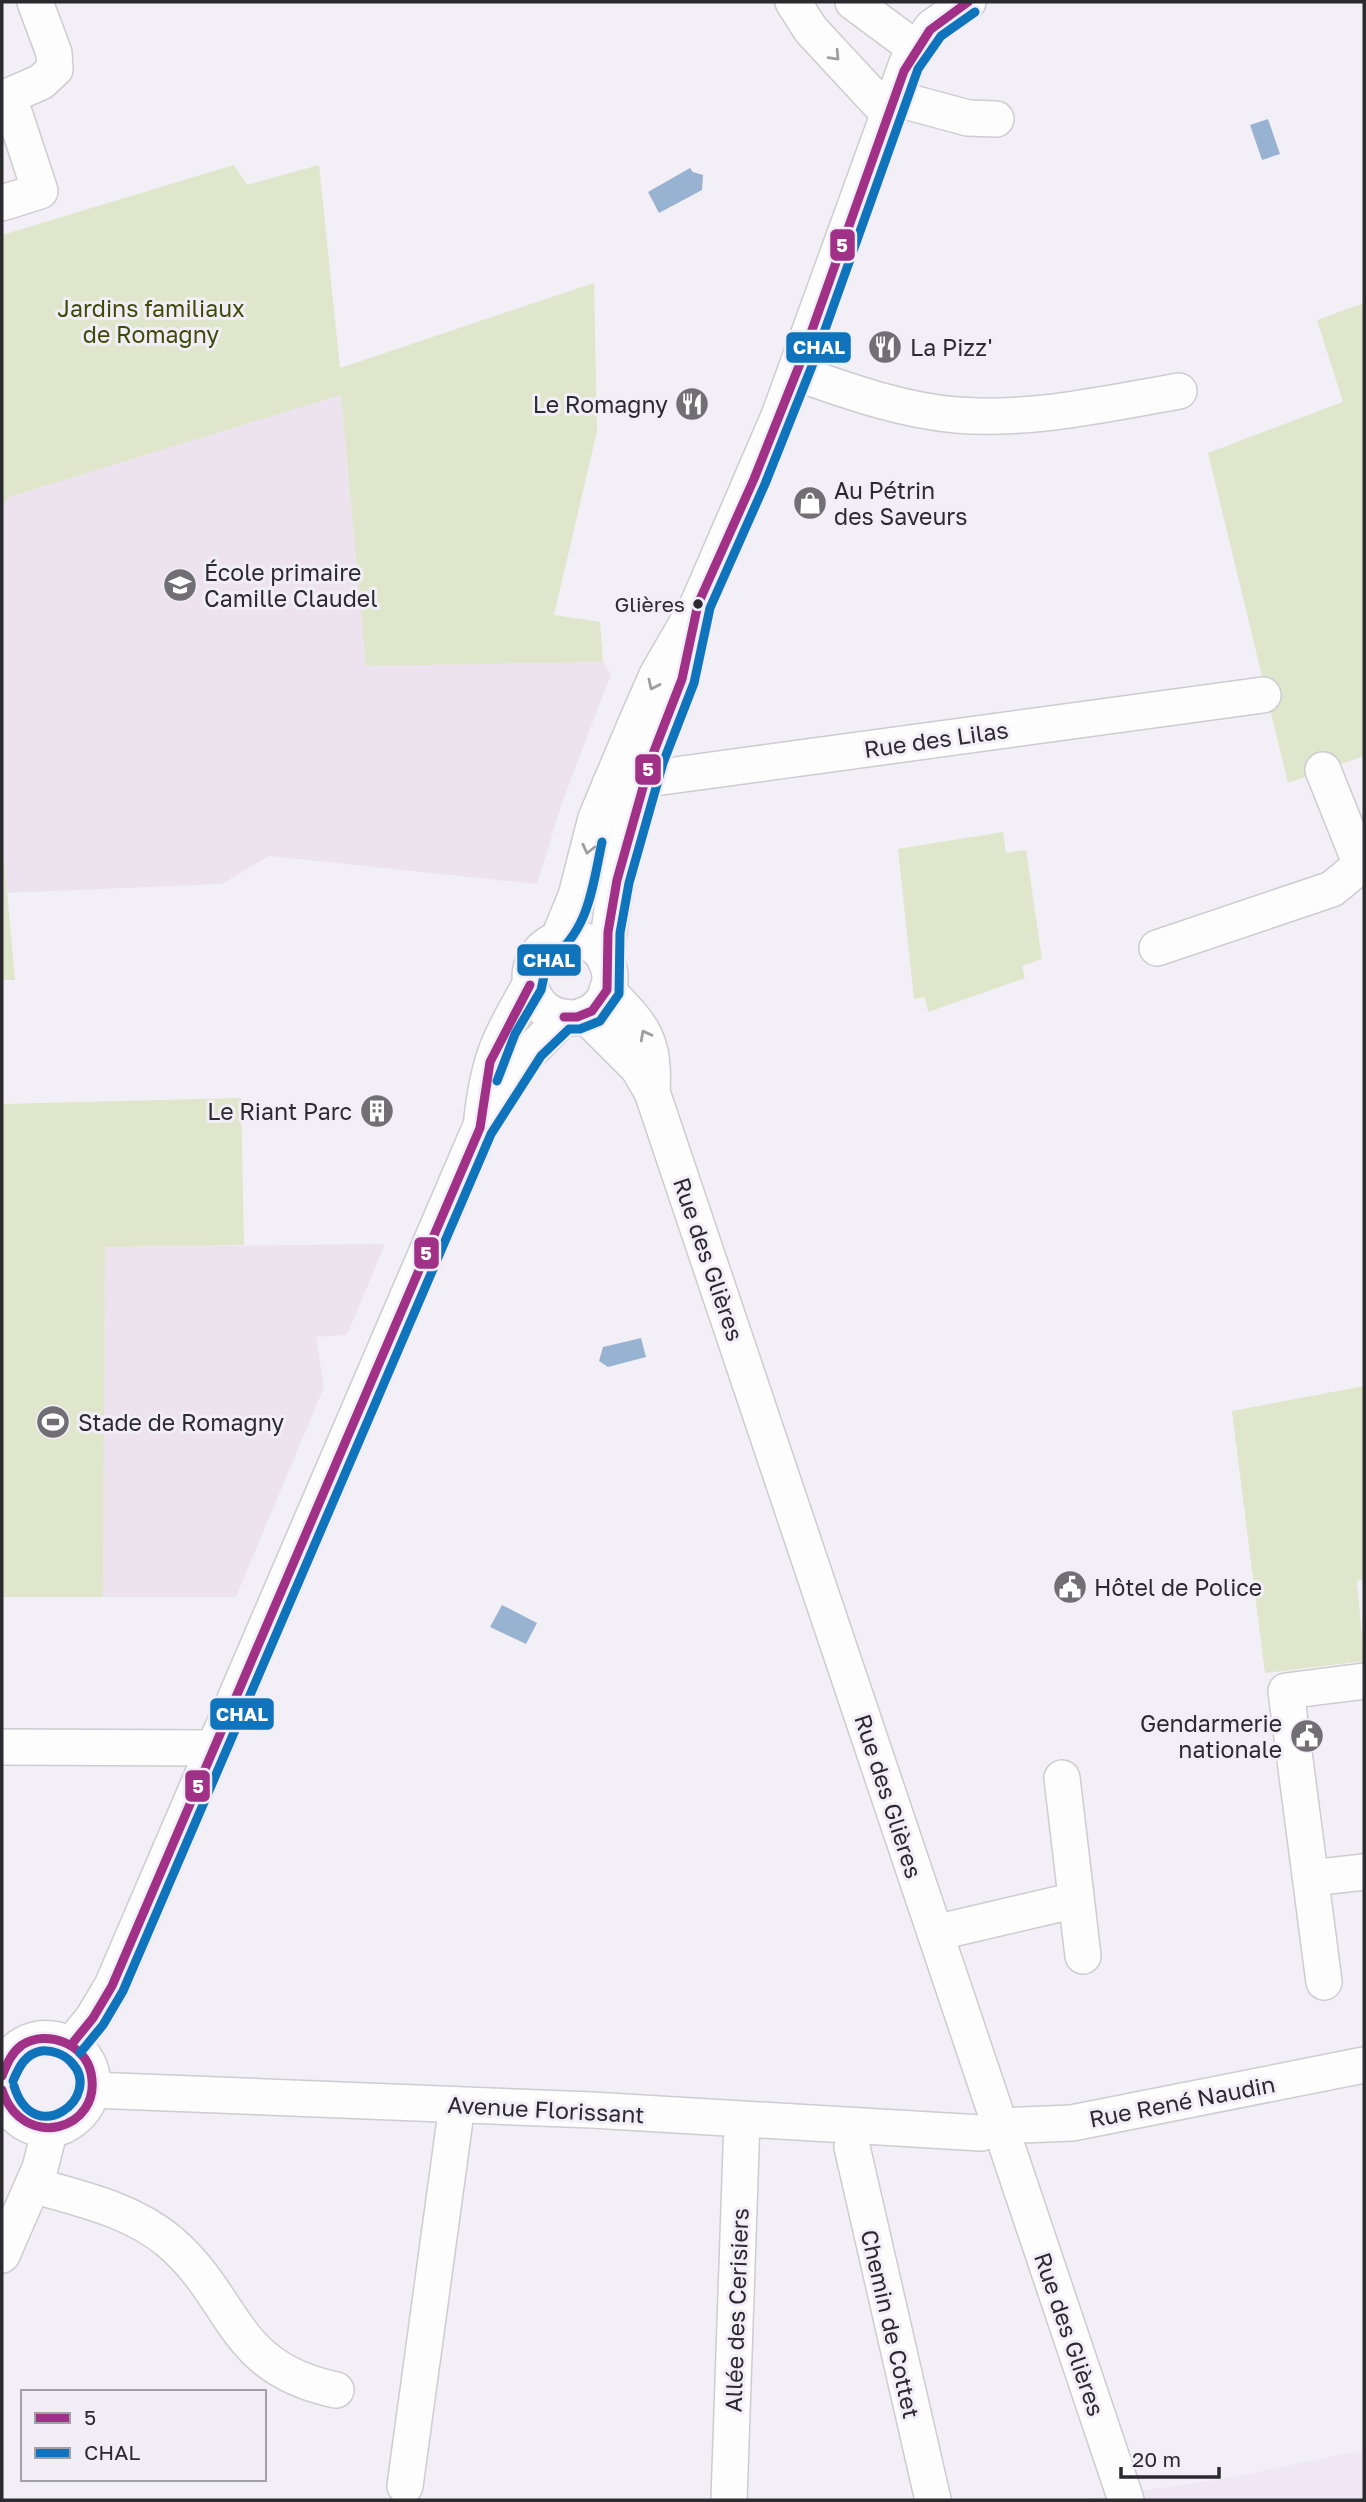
<svg xmlns="http://www.w3.org/2000/svg" width="1366" height="2502" viewBox="0 0 1366 2502" font-family="'Golos Text',sans-serif">
  <rect width="100%" height="100%" fill="#f2f0f6"/>
  <path fill="#f0e7f5" d="M1364 2450V2500H1081L1233 2477Z"/>
  <g fill="#ede3ef">
    <path d="M341 395 366 666 603 662 611 674 562 803 537 884 269 856 222 884 7 893 2 839V508L9 497Z"/>
    <path d="M385 1244 347 1335 316 1337 324 1387 236 1597H103L105 1247Z"/>
  </g>
  <g fill="#dfe6cb">
    <path d="M234 165 247 185 319 165 340 368 594 283 597 431 554 615 600 622 603 662 366 666 341 395 9 497 2 508V235Z"/>
    <path d="M1364 303V756L1288 783 1208 453 1343 402 1317 320Z"/>
    <path d="M1003 832 1006 853 1026 850 1042 959 1022 966 1025 978 928 1012 925 997 914 999 898 849Z"/>
    <path d="M2 839 14 968 15 980H2Z"/>
    <path d="M241 1098 244 1245 105 1247 103 1597H2V1104Z"/>
    <path d="M1364 1386V1579L1357 1581 1364 1661 1265 1673 1232 1411Z"/>
  </g>
  <g fill="#98b2d2">
    <path d="M1268 119 1280 154 1262 160 1250 125Z"/>
    <path d="M690 168 693 172 703 175 702 190 659 213 648 192Z"/>
    <path d="M641 1338 646 1357 608 1367 599 1361 603 1347Z"/>
    <path d="M502 1605 537 1623 526 1644 490 1627Z"/>
  </g>
  <g fill="none" stroke-linecap="round" stroke-linejoin="round">
    <g stroke="#cdccd0" stroke-width="38">
      <g id="minor">
        <path d="M793 2 811 30 888 113"/>
        <path d="M853 2 915 48"/>
        <path d="M894 98 968 118 996 119"/>
        <path d="M2 99 41 82 55 69 54 53 35 2"/>
        <path d="M2 203 40 191 9 97"/>
        <path d="M796 373C848 391 900 410 956 415 1030 421 1106 404 1179 391"/>
        <path d="M1323 770 1361 865 1364 864"/>
        <path d="M610 784 1263 695"/>
        <circle cx="570" cy="978" r="40"/>
        <path d="M558 940 576 896 596 818 636 723 657 675 698 604 779 416 907 63 932 27 968 2"/>
        <path d="M1157 948 1332 889 1361 865"/>
        <path d="M606 962C611 894 628 825 650 760 665 718 681 682 691 638"/>
        <path d="M607 990C643 1027 655 1039 652 1092"/>
        <path d="M585 1015 638 1068 652 1092 1126 2500"/>
        <path d="M482 1118C489 1057 500 1037 530 985"/>
        <path d="M2 1747 214 1748"/>
        <path d="M1062 1778 1083 1956"/>
        <path d="M1311 1878 1364 1872"/>
        <path d="M935 1933 1076 1900"/>
        <path d="M1324 1982 1286 1691 1364 1681"/>
        <path d="M71 2045 93 2018 112 1986 480 1128 525 1057 564 1017"/>
        <path d="M2 2076C15 2015 104 2034 91 2094 87 2108 76 2120 63 2126 35 2137 8 2118 2 2090"/>
        <path d="M91 2090 592 2110 981 2133 999 2126 1072 2123 1364 2065"/>
        <path d="M852 2147 933 2500"/>
        <path d="M33 2185C80 2199 131 2209 170 2242 237 2300 230 2368 336 2390"/>
        <path d="M2 2255 40 2168 50 2129"/>
        <path d="M405 2486 457 2105"/>
        <path d="M729 2500 742 2120"/>
      </g>
    </g>
    <use href="#minor" stroke="#fdfdfe" stroke-width="35"/>
    <g stroke="#f1eef8" stroke-width="14">
      <g id="bus-1">
        <path d="M564 1017H577L592 1011 607 990 608 932 617 880 651 759 682 679 698 604 754 479 801 361 904 71 930 30 968 2"/>
        <path d="M71 2045 93 2018 112 1986 480 1128 490 1062 530 985"/>
        <path d="M2 2076C7 2064 11 2053 22 2045 47 2029 85 2044 91 2073 103 2131 22 2152 2 2090"/>
      </g>
    </g>
    <g stroke="#f1eef8" stroke-width="14">
      <g id="bus-2">
        <path d="M497 1081 515 1034 541 990 547 962C589 932 592 889 602 842"/>
        <path d="M80 2053 103 2025 123 1991 491 1134 541 1056 569 1029H580L600 1021 619 994 620 933 629 883 663 763 694 683 710 608 765 484 812 366 918 69 941 36 975 12"/>
        <path d="M13 2081C19 2067 25 2054 41 2051 52 2050 64 2054 71 2062 105 2096 34 2151 14 2086"/>
      </g>
    </g>
    <use href="#bus-1" stroke="#a13187" stroke-width="9"/>
    <use href="#bus-2" stroke="#1074bc" stroke-width="9"/>
  </g>
  <defs><path id="oneway-chevron" d="M-2-3.5L2.5 0L-2 3.5" fill="none" stroke-width="1.6" stroke-linecap="round" stroke-linejoin="round" transform="scale(1.75)"/></defs>
  <g stroke="#9e9ea0">
    <use href="#oneway-chevron" transform="translate(835 56) rotate(47)"/>
    <use href="#oneway-chevron" transform="translate(653 685) rotate(115)"/>
    <use href="#oneway-chevron" transform="translate(588 849) rotate(103)"/>
    <use href="#oneway-chevron" transform="translate(645 1035) rotate(-118)"/>
  </g>
  <defs>
    <g id="restaurant-disc" transform="scale(1.75)"><circle r="9.5" fill="#716f74" stroke="#f1eef8"/><path d="M-5-6h1v4h1v-4h1v4h1v-4h1v5L-1.5 .5V6h-2V.5L-5-1ZM5-6V6H3V1.5H1.5Q1.5-4 5-6Z" fill="#fff"/></g>
    <g id="shop-disc" transform="scale(1.75)"><circle r="9.5" fill="#716f74" stroke="#f1eef8"/><path d="M-5-2.5h2.3a2.7 3.5 0 0 1 5.4 0H5L5.5 6h-11ZM-1.5-2.5h3a1.5 2.3 0 0 0-3 0Z" fill="#fff"/></g>
    <g id="school-disc" transform="scale(1.75)"><circle r="9.5" fill="#716f74" stroke="#f1eef8"/><path d="M0-5L7-2L0 1L-7-2ZM-4 1L0 2.5L4 1V4Q0 6-4 4Z" fill="#fff"/></g>
    <g id="building-disc" transform="scale(1.75)"><circle r="9.5" fill="#716f74" stroke="#f1eef8"/><path d="M-4-6H4V6H1V3H-1V6H-4ZM-2.5-4.3h1.7v1.8h-1.7ZM.8-4.3h1.7v1.8H.8ZM-2.5-1h1.7V.8h-1.7ZM.8-1h1.7V.8H.8Z" fill="#fff"/></g>
    <g id="stadium-disc" transform="scale(1.75)"><circle r="9.5" fill="#716f74" stroke="#f1eef8"/><path d="M0-5a6.5 5 0 1 0 0 10a6.5 5 0 1 0 0-10ZM-3.5-1.8h7v3.6h-7Z" fill="#fff"/></g>
    <g id="civic-disc" transform="scale(1.75)"><circle r="9.5" fill="#716f74" stroke="#f1eef8"/><path d="M-.6-6.5H3V-4.5H.6V-3L4-1V1h2V6H-6V1h2V-1L-.6-3ZM-1.2 2.5V6h2.4V2.5Z" fill="#fff"/></g>
  </defs>
  <g fill-rule="evenodd">
    <use href="#restaurant-disc" x="885" y="347"/>
    <use href="#restaurant-disc" x="692" y="404"/>
    <use href="#shop-disc" x="810" y="503"/>
    <use href="#school-disc" x="180" y="585"/>
    <use href="#building-disc" x="377" y="1111"/>
    <use href="#stadium-disc" x="53" y="1422"/>
    <use href="#civic-disc" x="1070" y="1587"/>
    <use href="#civic-disc" x="1307" y="1736"/>
  </g>
  <circle fill="#2b2a2e" stroke="#f1eef8" stroke-width="2.5" cx="698" cy="604" r="6"/>
  <g text-anchor="middle" dominant-baseline="central" stroke-width="6" stroke-linejoin="round" paint-order="stroke">
    <g font-size="21" fill="#2b2a2e" stroke="#f1eef8" text-anchor="end">
      <text x="685" y="604">Glières</text>
    </g>
    <g font-size="23" fill="#3e4a07" stroke="#f1eef8">
      <text x="151" y="308">Jardins familiaux<tspan x="151" dy="26">de Romagny</tspan></text>
    </g>
    <g font-size="23" fill="#2b2a2e" stroke="#f1eef8" text-anchor="start">
      <text x="910" y="347">La Pizz'</text>
      <text x="668" y="404" text-anchor="end">Le Romagny</text>
      <text x="834" y="490">Au Pétrin<tspan x="834" dy="26">des Saveurs</tspan></text>
      <text x="204" y="572">École primaire<tspan x="204" dy="26">Camille Claudel</tspan></text>
      <text x="352" y="1111" text-anchor="end">Le Riant Parc</text>
      <text x="78" y="1422">Stade de Romagny</text>
      <text x="1094" y="1587">Hôtel de Police</text>
      <text x="1282" y="1723" text-anchor="end">Gendarmerie<tspan x="1282" dy="26">nationale</tspan></text>
    </g>
    <g font-size="23" fill="#2b2a2e" stroke="#f1eef8">
      <text transform="translate(936 739) rotate(-8)">Rue des Lilas</text>
      <text transform="translate(709 1259) rotate(71)">Rue des Glières</text>
      <text transform="translate(889 1796) rotate(72)">Rue des Glières</text>
      <text transform="translate(1182 2101) rotate(-11)">Rue René Naudin</text>
      <text transform="translate(546 2109) rotate(3)">Avenue Florissant</text>
      <text transform="translate(736 2310) rotate(-88)">Allée des Cerisiers</text>
      <text transform="translate(891 2324) rotate(77)">Chemin de Cottet</text>
      <text transform="translate(1070 2334) rotate(71)">Rue des Glières</text>
    </g>
  </g>
  <g stroke="#f1eef8" stroke-width="2.5">
    <rect x="829" y="228" width="27" height="34" rx="7" fill="#a13187"/>
    <rect x="785" y="331" width="67" height="33" rx="7" fill="#1074bc"/>
    <rect x="634" y="753" width="28" height="33" rx="7" fill="#a13187"/>
    <rect x="516" y="943" width="66" height="34" rx="7" fill="#1074bc"/>
    <rect x="413" y="1236" width="27" height="34" rx="7" fill="#a13187"/>
    <rect x="209" y="1697" width="66" height="34" rx="7" fill="#1074bc"/>
    <rect x="184" y="1769" width="27" height="34" rx="7" fill="#a13187"/>
  </g>
  <g font-size="19" text-anchor="middle" font-weight="bold" fill="#fff">
    <text x="842" y="252">5</text>
    <text x="819" y="354">CHAL</text>
    <text x="648" y="776">5</text>
    <text x="549" y="967">CHAL</text>
    <text x="426" y="1260">5</text>
    <text x="242" y="1721">CHAL</text>
    <text x="198" y="1793">5</text>
  </g>
  <rect width="1366" height="2502" fill="none" stroke="#2b2a2e" stroke-width="7"/>
  <rect x="21" y="2390" width="245" height="91" fill="#f1eef8" stroke="#a2a0a7" stroke-width="2"/>
  <rect x="35" y="2413" width="35" height="10" fill="#a13187" stroke="#a2a0a7" stroke-width="2"/>
  <text x="84" y="2425" font-size="21" fill="#2b2a2e">5</text>
  <rect x="35" y="2448" width="35" height="10" fill="#1074bc" stroke="#a2a0a7" stroke-width="2"/>
  <text x="84" y="2460" font-size="21" fill="#2b2a2e">CHAL</text>
  <path d="M1121 2467v10h98v-10" fill="none" stroke="#2b2a2e" stroke-width="3.5"/>
  <text x="1132" y="2467" font-size="21" fill="#2b2a2e" stroke="#f1eef8" stroke-width="5" paint-order="stroke">20 m</text>
</svg>
